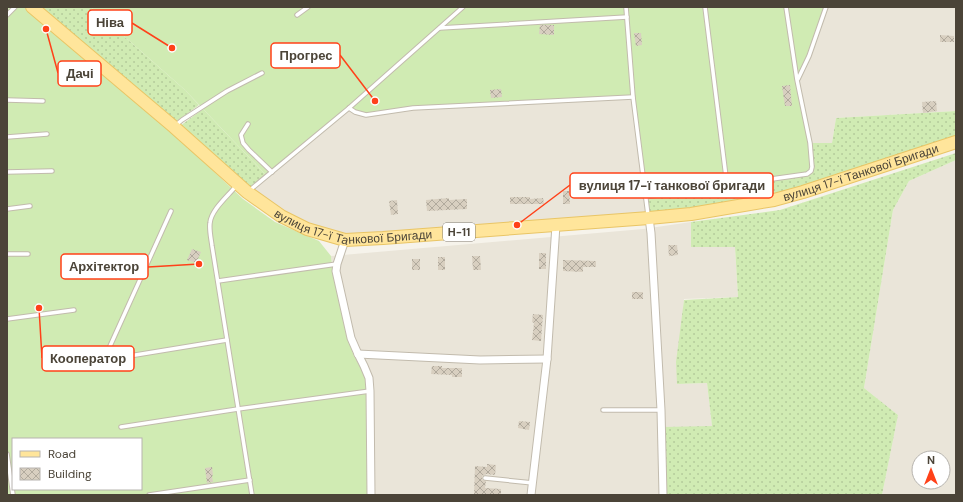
<svg xmlns="http://www.w3.org/2000/svg" width="963" height="502" viewBox="0 0 963 502" font-family="'DM Sans',sans-serif">
  <defs>
    <pattern id="grass-dots" width="8" height="8" patternUnits="userSpaceOnUse"><rect width="8" height="8" fill="#d0ebb3"/><path d="M2 2h.1M6 6h.1" fill="none" stroke="#b4cb9b" stroke-width="1.8" stroke-linecap="round"/></pattern>
    <pattern id="building-cross-hatch" width="8" height="8" patternUnits="userSpaceOnUse"><rect width="8" height="8" fill="#d8cfc0"/><path d="M0 0l8 8M0 8l8-8" fill="none" stroke="#b1aa9d"/></pattern>
  </defs>
  <rect width="100%" height="100%" fill="#f6f3eb"/>
  <g fill="#eae5d9" fill-rule="evenodd">
    <path d="M826 7H956V111L836 118 832 143H810L797 80Z"/>
    <path d="M633 97 649 218 345 240 307 229 252 189 349 108H413Z"/>
    <path d="M956 160V495H882L898 415 864 388 893 210 909 181ZM919 458H943V482H919Z"/>
    <path d="M691 222V246L735 247 738 297 684 299 677 384 707 383 712 426 666 495H368L361 368 354 356 348 339 333 273 331 256 643 229Z"/>
  </g>
  <g fill="url(#grass-dots)">
    <path d="M41 7H91L185 90 199 105 176 122Z"/>
    <path d="M203 109 267 176 252 189 180 126Z"/>
    <path d="M956 111V136L803 187 774 195 657 215 650 212 648 200 810 143H832L836 118Z"/>
    <path d="M956 153V160L909 181 893 210 864 388 898 415 882 495H666L663 427 712 426 707 383 677 384 676 362 684 300 738 297 735 247H691V222L780 210Z"/>
  </g>
  <g fill="#d0ebb3" fill-rule="evenodd">
    <path d="M7 7H24L171 131 243 199 275 222 319 241 331 256 333 273 348 339 354 356 366 377 368 389V495H7ZM13 439H141V489H13Z"/>
    <path d="M91 7H826L809 56 797 80 810 143 814 170V173L808 176 648 200 645 197 633 97 413 108 366 115 349 108 267 176 185 90Z"/>
  </g>
  <g fill="url(#building-cross-hatch)">
    <path d="M540 25H554V35L539 34Z"/>
    <path d="M634 33H641L642 45 636 46Z"/>
    <path d="M940 35 954 36V42H940Z"/>
    <path d="M790 85 792 106H785L782 86Z"/>
    <path d="M501 89 502 97 491 98 490 90Z"/>
    <path d="M936 101 937 111 923 113 922 102Z"/>
    <path d="M563 191H569L570 204H563Z"/>
    <path d="M510 197H530V199L543 198 544 204H510Z"/>
    <path d="M449 198V200L467 199V209L427 211 426 200Z"/>
    <path d="M397 200 398 214 391 215 389 201Z"/>
    <path d="M668 245H677L678 255 669 256Z"/>
    <path d="M192 249 201 252 196 263 187 260Z"/>
    <rect x="539" y="253" width="7" height="16"/>
    <path d="M472 256H480L481 270H473Z"/>
    <rect x="438" y="257" width="7" height="13"/>
    <rect x="412" y="259" width="8" height="11"/>
    <path d="M563 260 596 261V267H583V272L563 271Z"/>
    <rect x="632" y="292" width="11" height="7"/>
    <path d="M533 314 543 315 541 341 532 340 534 323 532 322Z"/>
    <path d="M432 366H442V368H462V377H452V375L431 374Z"/>
    <path d="M519 421 530 422 529 430 518 428Z"/>
    <path d="M487 464 496 465 495 475 486 474 482 476V480L486 481 485 488 501 489V495L485 494V495H474L475 466 487 467Z"/>
    <path d="M212 467 213 475 212 476 213 482 207 483 205 468Z"/>
  </g>
  <g fill="none" stroke-linecap="round" stroke-linejoin="round">
    <g stroke="#c2bbad" stroke-width="5.5">
      <g id="lane">
        <path d="M626 7 633 97 648 215"/>
        <path d="M705 7 727 185"/>
        <path d="M7 15 15 7"/>
        <path d="M297 15 308 7"/>
        <path d="M440 28 627 17"/>
        <path d="M798 79 809 56 826 7"/>
        <path d="M7 100 43 101"/>
        <path d="M349 108 355 112 366 115 413 108 633 97"/>
        <path d="M248 124 241 135 243 143 249 150 272 172"/>
        <path d="M176 125 182 120 227 91 262 73"/>
        <path d="M7 137 47 134"/>
        <path d="M7 172 52 171"/>
        <path d="M236 186C228 196 211 210 210 223 209 230 211 238 212 246L252 495"/>
        <path d="M250 190 349 108 463 7"/>
        <path d="M645 197 807 174 811 171 812 167 810 143 797 80 786 7"/>
        <path d="M7 209 30 206"/>
        <path d="M171 211 106 355V357L111 359 227 340"/>
        <path d="M7 254H28"/>
        <path d="M218 281 337 264"/>
        <path d="M7 319 74 310"/>
        <path d="M89 361 108 359"/>
        <path d="M603 410H661"/>
        <path d="M121 427 238 409 370 391"/>
        <path d="M7 454 13 495"/>
        <path d="M485 478 533 483"/>
        <path d="M149 495 250 480"/>
      </g>
    </g>
    <g stroke="#c2bbad" stroke-width="9">
      <g id="street">
        <path d="M649 218 651 233 661 410 663 495"/>
        <path d="M345 240 337 264 336 271 351 338 358 354 364 366 369 378 370 391 371 495"/>
        <path d="M358 354 480 360 547 359"/>
        <path d="M531 495 547 359 556 225"/>
      </g>
    </g>
    <g stroke="#e9c566" stroke-width="14">
      <g id="primary">
        <path id="s1" d="M32 7 174 127 247 192 281 216 307 229 345 240 383 238 649 218 691 214 774 200 803 192 956 142"/>
      </g>
    </g>
    <use href="#lane" stroke="#fff" stroke-width="3.5"/>
    <use href="#street" stroke="#fff" stroke-width="7"/>
    <use href="#primary" stroke="#ffe59b" stroke-width="12"/>
  </g>
  <g text-anchor="middle" dominant-baseline="central" stroke-width="3" stroke-linejoin="round" paint-order="stroke">
    <rect fill="#fff" stroke="#817c74" stroke-width="1" x="443" y="223" width="32" height="18" rx="3"/>
    <g font-size="11" font-weight="bold" fill="#4b4438">
      <text x="459" y="232">Н-11</text>
    </g>
    <g font-size="12" fill="#4b4438" stroke="#fff">
      <text stroke="none"><textPath href="#s1" startOffset="916">вулиця 17-ї Танкової Бригади</textPath></text>
      <text stroke="none"><textPath href="#s1" startOffset="400">вулиця 17-ї Танкової Бригади</textPath></text>
    </g>
  </g>
  <path fill="none" stroke="#ff4119" stroke-width="1.5" d="M172 48L132 23M375 101L340 55M46 29L58 73M517 225L570 185M199 264L148 267M39 308L42 358"/>
  <g fill="#ff4119" stroke="#fff" stroke-width="1.5">
    <circle cx="172" cy="48" r="4"/>
    <circle cx="375" cy="101" r="4"/>
    <circle cx="46" cy="29" r="4"/>
    <circle cx="517" cy="225" r="4"/>
    <circle cx="199" cy="264" r="4"/>
    <circle cx="39" cy="308" r="4"/>
  </g>
  <g fill="#fff" stroke="#ff4119" stroke-width="1.5">
    <rect x="88" y="10" width="44" height="25" rx="4"/>
    <rect x="271" y="43" width="69" height="25" rx="4"/>
    <rect x="58" y="61" width="43" height="25" rx="4"/>
    <rect x="570" y="173" width="203" height="25" rx="4"/>
    <rect x="61" y="254" width="87" height="25" rx="4"/>
    <rect x="42" y="346" width="92" height="25" rx="4"/>
  </g>
  <g font-size="13" text-anchor="middle" font-weight="bold" fill="#4b4438">
    <text x="110" y="27">Ніва</text>
    <text x="306" y="60">Прогрес</text>
    <text x="80" y="78">Дачі</text>
    <text x="672" y="190">вулиця 17-ї танкової бригади</text>
    <text x="104" y="271">Архітектор</text>
    <text x="88" y="363">Кооператор</text>
  </g>
  <rect width="963" height="502" fill="none" stroke="#4b4438" stroke-width="16"/>
  <rect x="12" y="438" width="130" height="52" fill="#ffffff" stroke="#b7b4af"/>
  <rect x="20" y="451" width="20" height="6" fill="#ffe59b" stroke="#b7b4af"/>
  <text x="48" y="458" font-size="12" fill="#4b4438">Road</text>
  <rect x="20" y="468" width="20" height="12" fill="url(#building-cross-hatch)" stroke="#b7b4af"/>
  <text x="48" y="478" font-size="12" fill="#4b4438">Building</text>
  <g transform="translate(931 470)"><circle r="19" fill="#ffffff" stroke="#b7b4af"/>
  <path d="M0-3L7 15L0 10L-7 15Z" fill="#ff4119"/>
  <text y="-6" font-size="11" font-weight="bold" text-anchor="middle" fill="#4b4438">N</text>
  </g>
</svg>
